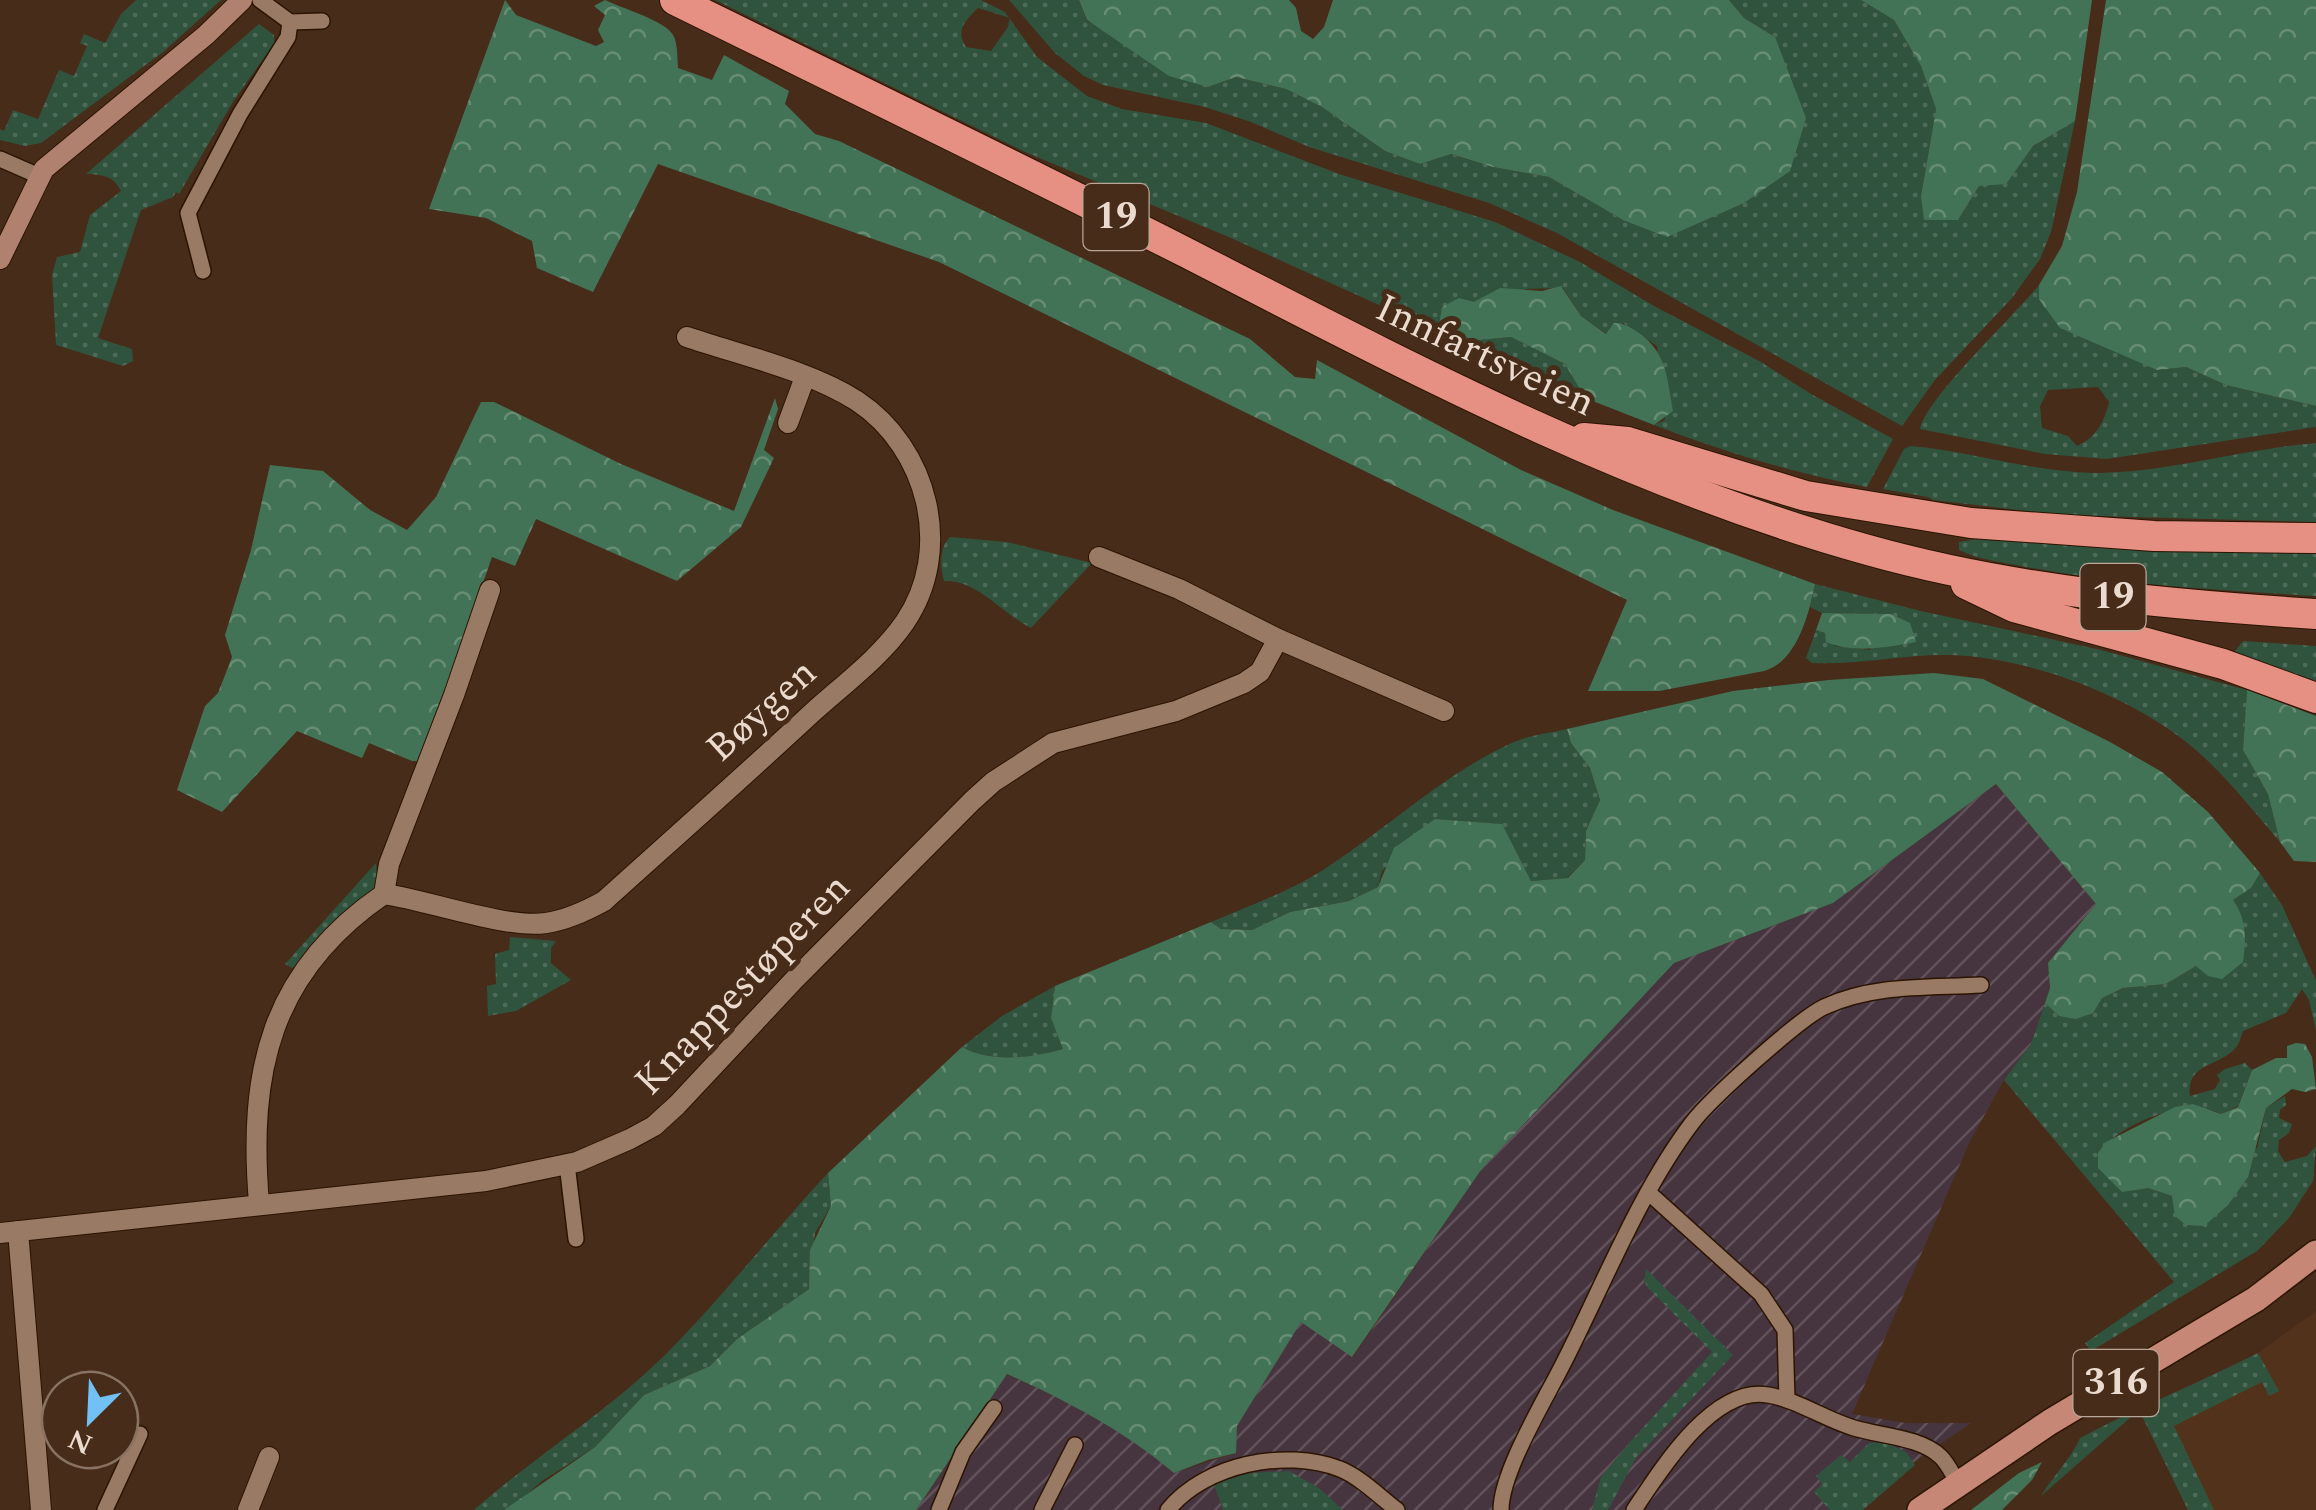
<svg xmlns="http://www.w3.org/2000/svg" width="2316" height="1510" viewBox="0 0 2316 1510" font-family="Spectral,serif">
  <defs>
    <pattern id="industrial-furrows" width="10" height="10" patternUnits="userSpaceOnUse" patternTransform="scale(2.5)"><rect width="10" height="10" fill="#46353f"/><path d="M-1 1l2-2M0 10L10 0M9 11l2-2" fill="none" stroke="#61525a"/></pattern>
    <pattern id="grass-dots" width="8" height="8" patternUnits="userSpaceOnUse" patternTransform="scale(2.5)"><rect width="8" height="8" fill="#30533e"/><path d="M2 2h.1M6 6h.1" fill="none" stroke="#4e6b59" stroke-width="1.8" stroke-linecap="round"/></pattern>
    <pattern id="forest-crowns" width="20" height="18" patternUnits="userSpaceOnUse" patternTransform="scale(2.5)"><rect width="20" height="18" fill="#437356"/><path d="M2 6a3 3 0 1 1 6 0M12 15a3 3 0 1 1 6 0" fill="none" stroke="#678d75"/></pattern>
  </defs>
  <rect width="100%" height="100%" fill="#462c19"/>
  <path fill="#53321b" d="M2316 1311V1510H2188L2139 1410 2258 1353Z"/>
  <path fill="url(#industrial-furrows)" d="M1996 784 2096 904 2048 963 2050 988 2031 1044 2004 1080 1970 1141 1852 1414 1906 1423H1971L1888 1480 1853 1510H916L1007 1374 1081 1408 1148 1451 1174 1473 1235 1453 1237 1426 1301 1322 1353 1357 1481 1170 1674 963 1833 903Z"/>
  <g fill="url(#grass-dots)" fill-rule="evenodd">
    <path d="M136 0H221L163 52 41 143 25 146 0 140V129L4 131 13 110 38 119 59 70 74 76 87 46 80 43 84 34 105 43 121 14Z"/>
    <path d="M715 0H981L1005 12 1037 57 1087 96 1122 109 1206 123 1339 174 1495 222 1580 262 1654 306 1761 362 1811 394 1893 439 1867 487C1793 473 1724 452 1654 425L1665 420 1657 346 1623 323 1607 334 1581 316 1563 288 1526 289 1469 341 1511 337 1565 364 1585 398 1231 238 1025 152ZM978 8 1010 18 1008 27 991 51 966 47C955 30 965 21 978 8Z"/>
    <path d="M1009 0H1079L1087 21 1208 87 1236 77 1286 89 1322 107 1385 151 1420 164 1450 154 1493 167 1549 177 1623 220 1775 37 1744 18 1729 0H1861L1894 20 1921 66 1936 109 1921 196 1958 220 1979 186 2057 129 2075 121 2051 232 2040 259 2012 298 1935 380 1902 426 1557 233 1489 203 1309 147 1251 122 1205 107 1103 85 1084 76 1055 53Z"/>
    <path d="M259 24 274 35V44L234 100 179 194 176 192 173 197 141 210 98 338 132 349 133 361 123 366 56 345 52 275 57 257 80 252 90 215 121 191C113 175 103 175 86 174Z"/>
    <path d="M2039 285V299L2157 370 2186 367 2226 385 2316 406V427L2107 459 2045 454 1920 429C1926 398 2015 315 2039 285ZM2098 387 2109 402C2104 422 2097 437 2077 446L2068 436 2042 428 2040 406 2048 390Z"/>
    <path d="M2316 443V522L2063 515 1933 500 1928 497 1883 489 1904 449 1910 446C1971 451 2032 472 2094 473 2167 473 2243 449 2316 443Z"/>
    <path d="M950 537 1007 542 1092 563 1031 628C1004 615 977 579 944 581 940 568 939 547 950 537Z"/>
    <path d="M1983 538 2316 549V596C2219 590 2121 585 2026 567 2004 562 1979 560 1959 550V542Z"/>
    <path d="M1815 584 1921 611 2101 650 2247 690 2243 750 2268 794 2280 842C2253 811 2228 778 2197 751 2137 698 2030 657 1950 655 1904 654 1859 665 1812 663L1806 658 1816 630 1825 633 1835 646 1870 650 1891 614 1822 613 1810 607Z"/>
    <path d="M2243 641 2316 646V681L2241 656 2235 651Z"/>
    <path d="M1567 729 1571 743 1590 768 1600 800 1586 831 1585 860 1567 878 1531 881 1501 824 1435 819 1382 871 1378 887 1349 901 1290 912 1252 930 1221 929 1211 922C1249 906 1288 892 1323 870 1387 829 1444 773 1514 742 1530 735 1550 733 1567 729Z"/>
    <path d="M376 863 378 888 303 963 292 968 285 964Z"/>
    <path d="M2260 873 2282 905 2316 981V1031L2309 1000 2302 989 2286 1013 2243 1031C2241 1036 2240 1042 2237 1046 2222 1067 2185 1062 2190 1096L2215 1089 2220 1080 2217 1075 2225 1069 2245 1063 2252 1070 2238 1106 2221 1114C2187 1096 2120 1124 2098 1153L2148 1188 2172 1196 2257 1148 2266 1108 2285 1096 2286 1105 2280 1110 2279 1118 2292 1124 2289 1133 2279 1140 2278 1151 2285 1162 2307 1156 2316 1146 2313 1181 2289 1218 2257 1251 2091 1351 2085 1343 2174 1282 2004 1080 2031 1044 2045 1003 2059 1016 2124 988 2166 984 2196 966 2233 900 2251 888Z"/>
    <path d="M510 937 556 941 551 948V963L571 980 516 1011 488 1016 487 986 496 984 495 954 509 950Z"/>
    <path d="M1055 986 1051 1018 1064 1049C1034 1058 990 1063 962 1047L1002 1016Z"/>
    <path d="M828 1173 831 1206 815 1233 809 1289 737 1339 710 1366 644 1395 595 1447 542 1481 519 1501 504 1510H474C535 1456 606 1413 664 1356 722 1298 772 1233 828 1173Z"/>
    <path d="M1646 1269 1733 1355 1636 1458 1608 1510H1592L1601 1477 1629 1443 1712 1352 1648 1288 1644 1281Z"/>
    <path d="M2258 1353 2279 1391 2269 1396 2262 1382 2174 1426 2214 1510H2188L2139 1410 2041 1496C2052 1478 2074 1454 2080 1438 2138 1407 2199 1383 2258 1353Z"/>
    <path d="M1885 1442 1906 1452 1915 1465 1863 1510H1830L1814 1492 1822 1484 1816 1476 1841 1455 1850 1462 1869 1443Z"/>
    <path d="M1289 1471 1319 1488 1343 1510H1223L1214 1484 1247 1473Z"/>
  </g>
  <g fill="url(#forest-crowns)">
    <path d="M505 0 516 15 596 46 604 42 598 30 605 15 594 6 605 0C621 8 666 21 673 35 678 43 677 59 678 68L712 80 724 55 789 91 785 104 815 134 839 141 1250 339 1295 377 1315 379 1317 360 1521 470 1613 510 1815 584C1809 614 1797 662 1764 671L1659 691H1588L1627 600 939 262 658 164 593 292 537 268 532 241 486 218 429 209Z"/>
    <path d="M1079 0H1289L1296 8 1301 31 1313 39 1324 27 1333 0H1729L1744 18 1775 37 1806 118 1790 171 1744 203 1667 237 1623 220 1549 177 1493 167 1451 154 1420 164 1385 151 1322 107 1286 89 1236 77 1208 87 1169 76 1087 20Z"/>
    <path d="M1861 0H2092L2075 121 2033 146 2006 184 1979 186 1958 220H1924L1921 196 1936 109 1921 66 1894 20Z"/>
    <path d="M2106 0H2316V406L2226 385 2186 367 2157 370 2060 328 2039 299V285L2062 246 2077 192Z"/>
    <path d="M1561 286 1581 316 1606 334 1614 323C1624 323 1628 326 1636 331 1667 351 1667 378 1673 411L1654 425 1585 398 1565 364 1511 337 1469 341 1438 332 1442 307 1459 298 1474 302 1500 288 1542 291Z"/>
    <path d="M775 398 778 409 764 450 774 458 741 527 677 581 536 519 515 566 492 557 421 761H412L369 743 362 758 297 731 222 812 177 790 205 706 218 693 232 657 225 635 251 550 270 465 323 471 370 510 407 530 436 497 481 402H494L621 464 734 511Z"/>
    <path d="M1822 613 1891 614 1910 623 1916 642C1887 647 1855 654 1826 642L1825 633 1816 630Z"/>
    <path d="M1934 673 1983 679 2110 742 2162 772 2208 812 2260 873 2251 888 2233 900C2247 919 2246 940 2243 962L2222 979 2208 976 2196 966 2166 984 2123 988 2102 998 2093 1013 2076 1019 2059 1016 2045 1003 2050 988 2048 963 2096 904 1996 784 1833 903 1674 963 1481 1170 1352 1357 1301 1322 1237 1426 1236 1453 1208 1460 1174 1473C1123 1430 1067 1401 1007 1374L916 1510H504L595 1447 644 1395 710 1366 737 1339 809 1289 810 1250 831 1206 828 1173 962 1047C990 1063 1033 1058 1063 1049L1051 1018 1055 986 1211 922 1221 929 1252 930 1290 912 1349 901 1378 887 1394 848 1435 819 1502 824 1531 881 1568 878 1585 860 1586 831 1600 800 1590 768 1571 743 1567 729 1733 691 1829 680Z"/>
    <path d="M2247 690 2316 716V862L2294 861 2280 842 2268 794 2243 750Z"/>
    <path d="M2296 1043 2305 1044 2312 1057 2316 1089 2305 1092 2292 1089 2266 1108 2248 1177 2228 1205 2204 1226 2186 1225 2175 1216 2172 1196 2148 1188 2122 1192 2098 1168V1153L2106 1142 2175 1107 2193 1104 2221 1114 2238 1107 2252 1070 2276 1058H2287V1046Z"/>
    <path d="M2042 1462 2032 1480 2002 1510H1971L2019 1473Z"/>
  </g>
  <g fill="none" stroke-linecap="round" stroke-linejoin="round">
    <g stroke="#2c1402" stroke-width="18">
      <g id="lane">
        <path d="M290 22 322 21"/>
        <path d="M0 159 39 176"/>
        <path d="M203 271 188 213 240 114 288 37 290 22 260 0"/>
        <path d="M567 1164 576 1239"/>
        <path d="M1649 1193 1761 1294 1785 1330 1787 1400"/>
        <path d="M105 1510 140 1434"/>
        <path d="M939 1510 963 1452 994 1408"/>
        <path d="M1042 1510 1075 1445"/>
        <path d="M1168 1510C1205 1464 1285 1448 1340 1469 1360 1477 1380 1497 1397 1510"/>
        <path d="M1501 1510C1501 1472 1545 1400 1563 1364 1603 1286 1639 1193 1692 1123 1710 1099 1799 1019 1824 1007 1873 984 1928 988 1981 985"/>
        <path d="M1634 1510C1660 1471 1713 1385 1768 1395 1798 1400 1824 1419 1854 1428 1880 1436 1921 1437 1941 1457 1948 1464 1953 1475 1958 1483"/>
      </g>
    </g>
    <g stroke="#2c1402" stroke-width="22">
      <g id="street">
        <path d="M788 423 805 377"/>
        <path d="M1099 557 1179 589 1278 639"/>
        <path d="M384 894C427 900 507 929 546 923 567 920 586 911 604 901 674 838 744 776 813 712 844 684 881 657 905 622 954 550 928 448 857 401 811 371 740 355 687 337"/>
        <path d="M259 1203C248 1072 270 972 384 894L389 864 454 695 490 590"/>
        <path d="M18 1231 41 1510"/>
        <path d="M0 1233 486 1181 577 1162 630 1139 654 1126 677 1105 794 980 972 801 993 782 1053 743 1176 711 1244 683 1260 672 1278 639 1444 711"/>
        <path d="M248 1510 269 1457"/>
      </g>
    </g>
    <g stroke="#2c1402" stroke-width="22">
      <path id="secondary" d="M0 259 44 169 206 35 242 0"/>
    </g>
    <g stroke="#2c1402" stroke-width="28">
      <path id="primary" d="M1920 1510 2050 1422 2256 1299 2316 1253"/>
    </g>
    <g stroke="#2c1402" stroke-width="32">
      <g id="highway">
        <path d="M675 0C846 84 1016 166 1185 252 1407 366 1627 483 1868 550 2014 591 2165 604 2316 614"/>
        <path d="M1584 438 1628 442 1806 496 1971 523 2154 536 2316 538"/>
        <path d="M1966 584 2014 607 2223 664 2316 698"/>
      </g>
    </g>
    <use href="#lane" stroke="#997a65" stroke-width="15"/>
    <use href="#street" stroke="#997a65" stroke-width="20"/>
    <use href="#secondary" stroke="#b0816e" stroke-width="20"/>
    <use href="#primary" stroke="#c78776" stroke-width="25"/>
    <use href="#highway" stroke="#e59082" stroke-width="30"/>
  </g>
  <g text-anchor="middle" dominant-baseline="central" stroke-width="10" stroke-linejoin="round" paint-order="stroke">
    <g fill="#462c19" stroke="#baa698" stroke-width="2.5">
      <rect x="1083.5" y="184" width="65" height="66" rx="8"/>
      <rect x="2080.5" y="564" width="65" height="66" rx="8"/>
      <rect x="2073.5" y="1350" width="85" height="66" rx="8"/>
    </g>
    <g font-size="38" font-weight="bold" fill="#ebdace">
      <text x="1116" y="217">19</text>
      <text x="2113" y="597">19</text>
      <text x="2116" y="1383">316</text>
    </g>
    <g font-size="40" fill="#ebdace" stroke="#462c19">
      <text transform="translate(1485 356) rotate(25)">Innfartsveien</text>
      <text transform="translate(762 711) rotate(-42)">Bøygen</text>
      <text transform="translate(743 985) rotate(-46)">Knappestøperen</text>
    </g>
  </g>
  <g transform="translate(90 1420) rotate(204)"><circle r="48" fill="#462c19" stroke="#887261" stroke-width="2.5"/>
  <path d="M0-8L18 38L0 25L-18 38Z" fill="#72c1f5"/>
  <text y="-15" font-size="28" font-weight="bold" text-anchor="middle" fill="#ebdace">N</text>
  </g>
</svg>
